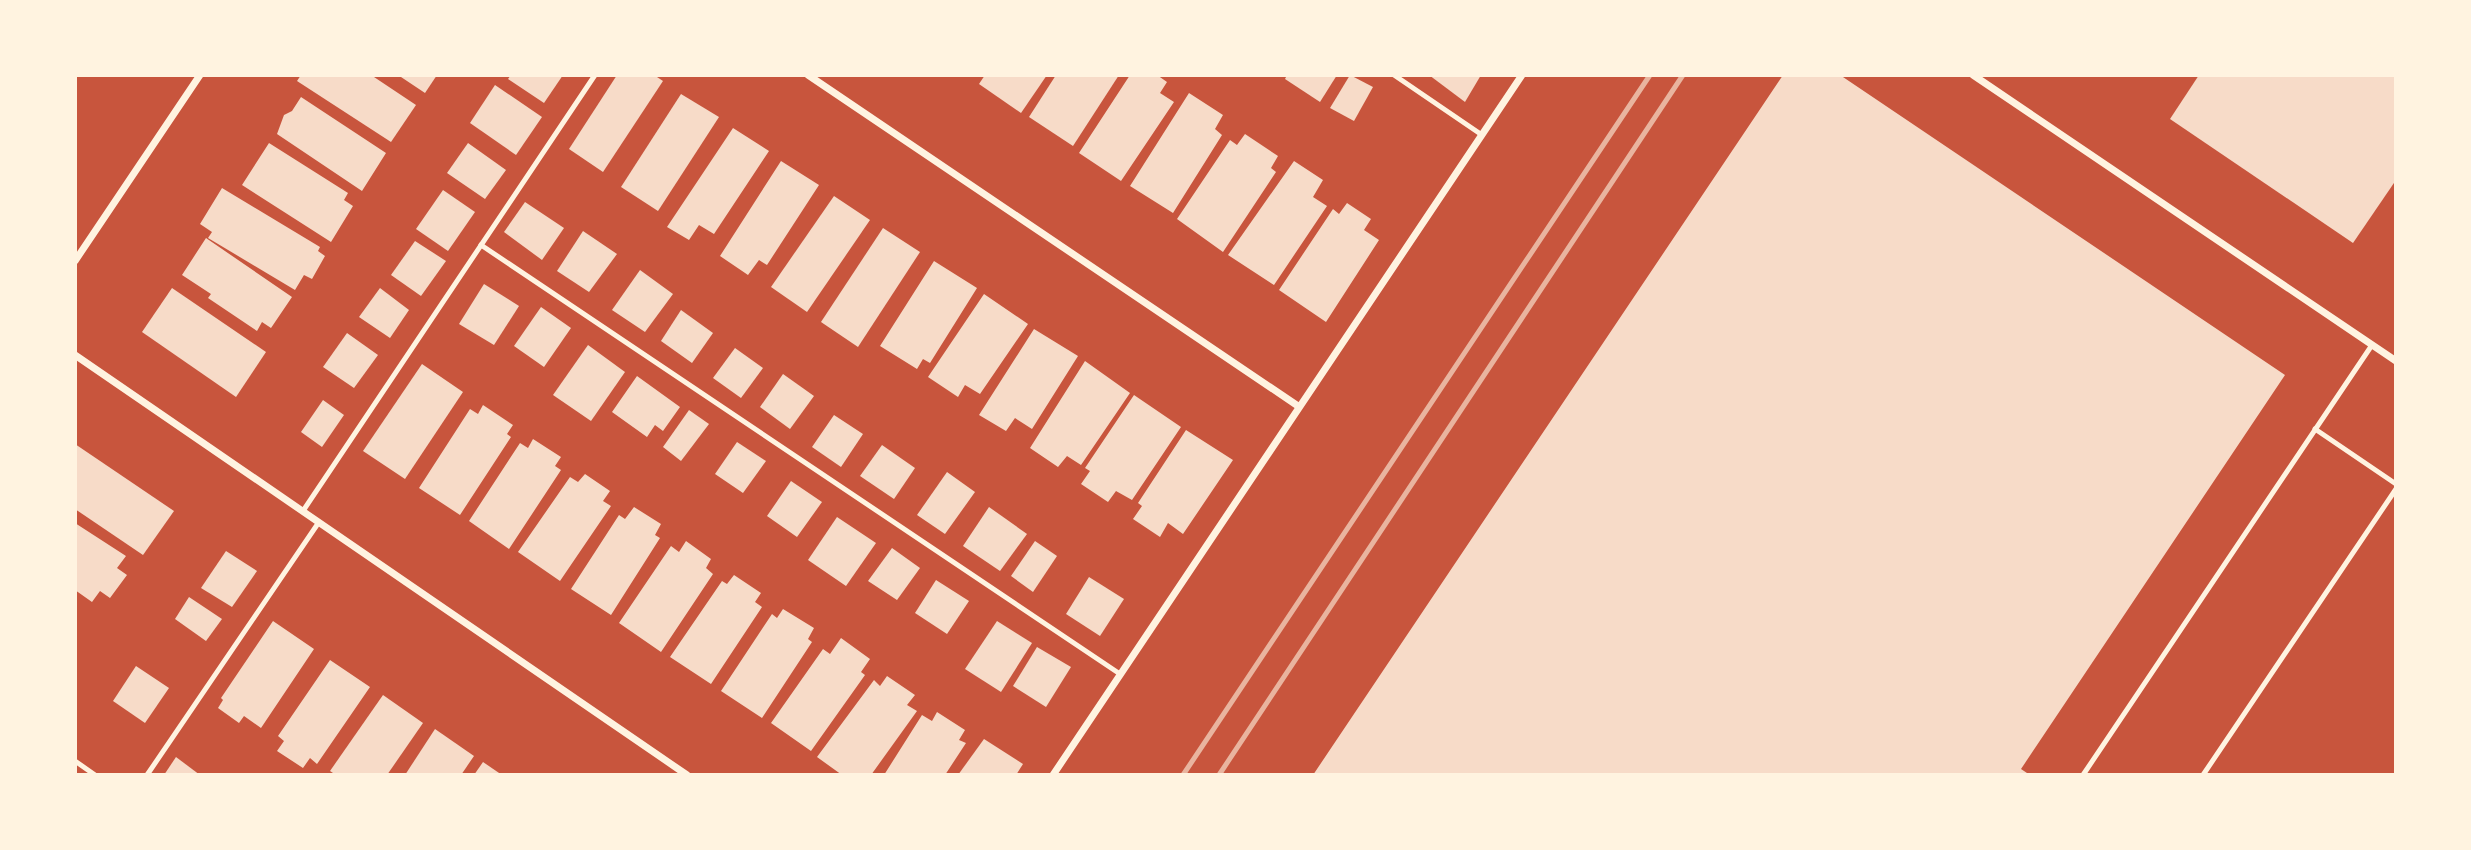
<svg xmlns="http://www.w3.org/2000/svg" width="2471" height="850" viewBox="0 0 2471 850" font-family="'Asap Condensed',sans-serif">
  <rect width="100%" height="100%" fill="#c8553d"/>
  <g fill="#f7dbc8">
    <path d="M301 75H371L416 105 391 142 297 81Z"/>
    <path d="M398 75H437L425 93Z"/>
    <path d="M511 75H563L544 103 508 79Z"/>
    <path d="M617 75H654L663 81 603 172 569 149Z"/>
    <path d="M985 75H1047L1021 113 979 84Z"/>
    <path d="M1056 75H1119L1073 146 1029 117Z"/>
    <path d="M1130 75H1157L1167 82 1160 93 1174 102 1121 181 1079 153Z"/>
    <path d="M1287 75H1337L1320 102 1285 79Z"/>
    <path d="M1350 75 1373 87 1354 121 1330 108Z"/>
    <path d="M1429 75H1481L1465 102Z"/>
    <path d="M1783 75H1840L2285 375 2021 769 2030 775H1313Z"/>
    <path d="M2199 75H2396V180L2353 243 2170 119Z"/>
    <path d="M495 85 542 117 516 155 470 123Z"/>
    <path d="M1189 93 1223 115 1215 129 1222 135 1173 213 1130 186Z"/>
    <path d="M681 94 719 117 658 211 621 187Z"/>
    <path d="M301 97 386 153 362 191 277 134 284 115 292 111Z"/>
    <path d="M733 128 769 151 714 234 699 225 689 240 667 227Z"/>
    <path d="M1245 134 1278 156 1271 168 1276 172 1223 252 1177 219 1230 140 1237 145Z"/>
    <path d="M269 143 348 193 344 200 353 206 331 242 242 185Z"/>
    <path d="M468 143 506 170 485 199 447 173Z"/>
    <path d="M781 161 819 185 767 265 759 260 748 275 720 256Z"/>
    <path d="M1294 161 1323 180 1313 197 1327 206 1274 285 1228 255Z"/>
    <path d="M222 188 320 247 318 251 325 256 312 279 304 275 295 290 208 238 212 232 200 224Z"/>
    <path d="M443 190 475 212 448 251 416 229Z"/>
    <path d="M834 196 870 220 807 312 771 287Z"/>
    <path d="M525 202 564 228 542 260 504 232Z"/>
    <path d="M1347 203 1371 219 1364 230 1379 240 1326 322 1279 290 1333 209 1339 214Z"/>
    <path d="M883 228 920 252 858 347 821 322Z"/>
    <path d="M583 231 617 254 589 292 557 271Z"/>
    <path d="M206 238 292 297 271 328 262 322 257 331 208 298 211 294 182 275Z"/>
    <path d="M415 241 446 261 421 296 391 275Z"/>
    <path d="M934 261 977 288 930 363 923 359 917 369 880 346Z"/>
    <path d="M640 270 673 294 645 332 612 310Z"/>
    <path d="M484 284 519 306 494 345 459 324Z"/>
    <path d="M172 288 266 352 236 397 142 332Z"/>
    <path d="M380 288 409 310 390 338 359 317Z"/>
    <path d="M984 294 1028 324 980 394 965 385 958 397 928 377Z"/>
    <path d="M541 307 571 328 544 367 514 346Z"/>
    <path d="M681 310 713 333 692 363 661 341Z"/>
    <path d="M1034 329 1078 356 1032 429 1015 418 1006 431 979 415Z"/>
    <path d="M347 333 378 355 354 388 323 367Z"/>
    <path d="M588 345 625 372 591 421 553 395Z"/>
    <path d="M735 348 763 368 741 398 713 378Z"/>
    <path d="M1085 361 1130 393 1081 465 1067 456 1058 467 1030 448Z"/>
    <path d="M422 364 463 392 405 479 363 451Z"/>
    <path d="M783 374 814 396 790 429 760 407Z"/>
    <path d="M637 376 680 407 663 431 655 425 647 437 612 412Z"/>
    <path d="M1134 395 1181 427 1132 500 1116 491 1108 502 1081 484 1090 471 1085 468Z"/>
    <path d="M323 400 344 415 322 447 301 432Z"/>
    <path d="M483 405 513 425 507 434 511 437 460 515 419 488 470 409 478 414Z"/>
    <path d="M689 410 709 424 681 461 663 447Z"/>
    <path d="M834 415 863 434 841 467 812 447Z"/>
    <path d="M1186 430 1233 460 1183 534 1168 523 1160 537 1133 519 1142 506 1138 503Z"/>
    <path d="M533 439 561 457 555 466 561 470 509 549 469 521 520 443 528 448Z"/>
    <path d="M737 442 766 461 743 493 715 474Z"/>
    <path d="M75 444 174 511 143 555 75 509Z"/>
    <path d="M882 445 915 468 894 499 860 476Z"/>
    <path d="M947 472 975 492 945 534 917 515Z"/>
    <path d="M585 474 610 491 603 501 611 506 560 581 518 552 570 477 578 482Z"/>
    <path d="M791 481 822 502 797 537 767 516Z"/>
    <path d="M634 507 661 524 655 535 660 538 611 615 571 589 619 515 625 519Z"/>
    <path d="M989 507 1027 534 1000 571 963 546Z"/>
    <path d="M837 517 876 543 846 586 808 560Z"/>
    <path d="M75 523 126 556 117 568 127 575 110 598 100 591 92 602 75 590Z"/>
    <path d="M686 541 711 559 706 568 713 574 661 652 619 623 671 546 679 552Z"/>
    <path d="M1035 541 1057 556 1033 592 1011 576Z"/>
    <path d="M892 548 920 568 897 600 868 581Z"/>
    <path d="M226 551 257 571 232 607 201 588Z"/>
    <path d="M734 575 761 593 755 602 762 607 711 684 670 657 722 581 727 584Z"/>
    <path d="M1089 577 1124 599 1100 636 1066 614Z"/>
    <path d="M936 580 969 601 947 634 915 613Z"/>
    <path d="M189 597 222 619 206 641 175 619Z"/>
    <path d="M783 609 814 628 808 639 812 642 762 718 721 691 772 614 777 618Z"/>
    <path d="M273 621 314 649 261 728 244 716 239 723 218 708 223 700 221 698Z"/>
    <path d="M997 621 1032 643 1001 692 965 669Z"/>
    <path d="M841 638 870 659 861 672 865 675 811 751 771 723 823 649 830 654Z"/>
    <path d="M1037 647 1071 667 1046 707 1013 686Z"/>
    <path d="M330 660 370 687 317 764 310 758 303 768 277 751 284 741 278 736Z"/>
    <path d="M136 666 169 688 145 723 113 701Z"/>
    <path d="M887 676 915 695 907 705 917 711 871 775H842L817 757 874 680 880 686Z"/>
    <path d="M383 695 423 723 387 775H336L330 771Z"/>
    <path d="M937 712 965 730 959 740 966 743 945 775H884L922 715 932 721Z"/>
    <path d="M435 729 474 756 461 775H405Z"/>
    <path d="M984 739 1023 764 1016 775H958Z"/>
    <path d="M176 757 200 775H164Z"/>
    <path d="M483 762 502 775H474Z"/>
  </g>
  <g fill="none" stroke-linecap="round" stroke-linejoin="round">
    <g stroke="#fff3e0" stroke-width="5">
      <path d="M1394 75 1482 135"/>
      <path d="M481 245 1120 674"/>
      <path d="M2315 429 2396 484"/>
      <path d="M303 511 595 75"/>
      <path d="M75 761 95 775"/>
      <path d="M147 775 319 522"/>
      <path d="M2083 775 2372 345"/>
      <path d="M2203 775 2396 489"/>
    </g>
    <g stroke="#fff3e0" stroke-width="7">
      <path d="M808 75 1298 406"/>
      <path d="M1973 75 2396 361"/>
      <path d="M75 261 200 75"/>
      <path d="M75 355 687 775"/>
      <path d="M1053 775 1522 75"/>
    </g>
    <g stroke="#e9b49f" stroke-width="5">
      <path d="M1183 775 1650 75"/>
      <path d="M1219 775 1683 75"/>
    </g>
  </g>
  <rect width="2471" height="850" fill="none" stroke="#fff3e0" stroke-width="154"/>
</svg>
